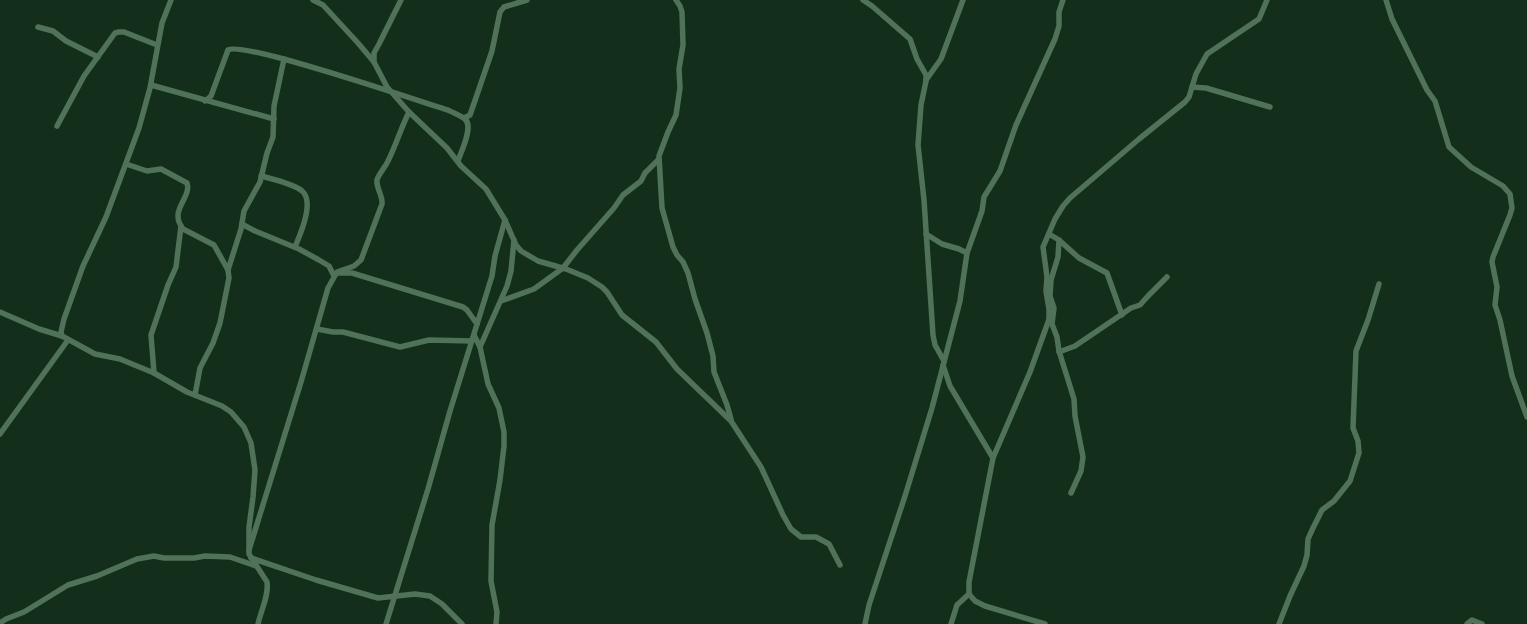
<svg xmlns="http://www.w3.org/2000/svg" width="1527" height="624" viewBox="0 0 1527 624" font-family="'Golos Text',sans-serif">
  <rect width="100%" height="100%" fill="#132e1b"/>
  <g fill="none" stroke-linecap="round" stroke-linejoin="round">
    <g stroke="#507259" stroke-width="5.5">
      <path d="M313 0 323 5 358 43 374 62 387 87 409 112 447 148 461 166 486 189 505 220 516 245 521 251 538 261 566 269 588 278 602 287 607 292 622 315 656 342 677 369 731 421 761 467 783 515 791 529 801 537H816L829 544 840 565"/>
      <path d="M676 0 680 6 682 12 683 45 679 69 680 88 676 115 668 132 659 156 662 208 673 247 677 255 683 262 688 273 695 299 707 333 713 356 714 372 727 405 731 419"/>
      <path d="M863 0 872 6 910 39 917 59 926 75V81L921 105 918 145 924 200 933 335 935 345 944 361"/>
      <path d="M1386 0 1392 19 1427 90 1435 101 1449 147 1471 167 1503 186 1510 194 1512 208 1510 215 1493 257 1492 262 1497 287 1495 305 1500 320 1512 376 1527 417"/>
      <path d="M38 27 53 31 66 41 98 57"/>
      <path d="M374 62V53L379 44 401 0"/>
      <path d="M926 80 941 59 963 0"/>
      <path d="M151 85 274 119"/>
      <path d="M1192 87 1206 88 1270 107"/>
      <path d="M205 101 211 96 228 50C241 40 421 102 448 110 453 113 460 115 465 119 474 126 461 152 458 161"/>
      <path d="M464 118 470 115 492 51 500 12 504 7 527 0"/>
      <path d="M57 126 84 76 115 33 119 32H124L157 45"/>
      <path d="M126 164 147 171 161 169 187 183C192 198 168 210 183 229L214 245 228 270 229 278 220 323 213 343 200 368 195 395"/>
      <path d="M261 176C272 179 295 184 302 191 315 202 300 235 295 247"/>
      <path d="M242 224 255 231 299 249 319 260 329 266 334 276"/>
      <path d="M926 234 942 244 959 249 967 253"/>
      <path d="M1049 234 1059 240 1079 258 1107 273 1122 315"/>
      <path d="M1059 240 1058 257 1051 280 1050 296 1054 308 1052 324 1057 337 1059 351 1074 399 1075 416 1083 457 1081 471 1071 493"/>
      <path d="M228 270 241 229 244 211 260 182 267 153 273 137 274 106 284 59"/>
      <path d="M337 273H352L463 307 467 310 477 324"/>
      <path d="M501 301 534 289 563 268 577 250 614 208 623 195 641 181 645 173 659 159"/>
      <path d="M0 312 39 329 62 336 95 354 120 359 154 373 187 392 222 406 231 412 244 427 251 443 255 470 253 497 249 527V554L267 582C269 596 261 610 258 624"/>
      <path d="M317 329 333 332H343L400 347 429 340 472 341"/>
      <path d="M474 335 480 347 488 384 499 408 504 432V446L500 480 492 525 491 581 497 612 496 624"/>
      <path d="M62 336 61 332 64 319 83 266 106 217 139 128 150 88 162 23 171 0"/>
      <path d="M480 347 507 286 511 271 514 240"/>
      <path d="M1059 352 1075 346 1131 308 1140 305 1148 296 1167 277"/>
      <path d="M943 365 950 386 993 458 969 582V594L975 601 985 606 1045 624"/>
      <path d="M154 373 151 335 168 285 176 267 181 226"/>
      <path d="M0 434 68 340"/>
      <path d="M993 458 1030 372 1047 325 1049 319V309L1046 291 1047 277 1043 247 1055 219 1063 206 1070 198 1139 139 1185 102 1189 97 1196 74 1207 54 1259 19 1267 0"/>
      <path d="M249 550 301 382 328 288 337 272 354 266 361 260 382 204C383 196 376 188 377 180 379 173 385 168 388 161 396 145 401 128 409 112"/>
      <path d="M251 558 316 580 378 598 415 594 430 596 442 604 462 624"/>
      <path d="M0 623 6 619 24 612 68 585 97 576 137 559 154 556 164 558H194L205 556 230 557 256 566"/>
      <path d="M386 624 428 489 450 411 492 276 495 256 505 220"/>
      <path d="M865 624 869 605 905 496 932 408 960 301 967 253 982 211 984 197 1000 171 1016 125 1055 39 1059 26V12L1063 0"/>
      <path d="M951 624 957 605 969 594"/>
      <path d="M1279 624 1290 596 1304 566 1307 555 1308 539 1313 528 1322 510 1334 501 1350 481 1359 453 1358 441 1353 428 1356 351 1368 320 1379 284"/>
      <path d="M1467 624 1472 620 1482 624"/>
    </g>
  </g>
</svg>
